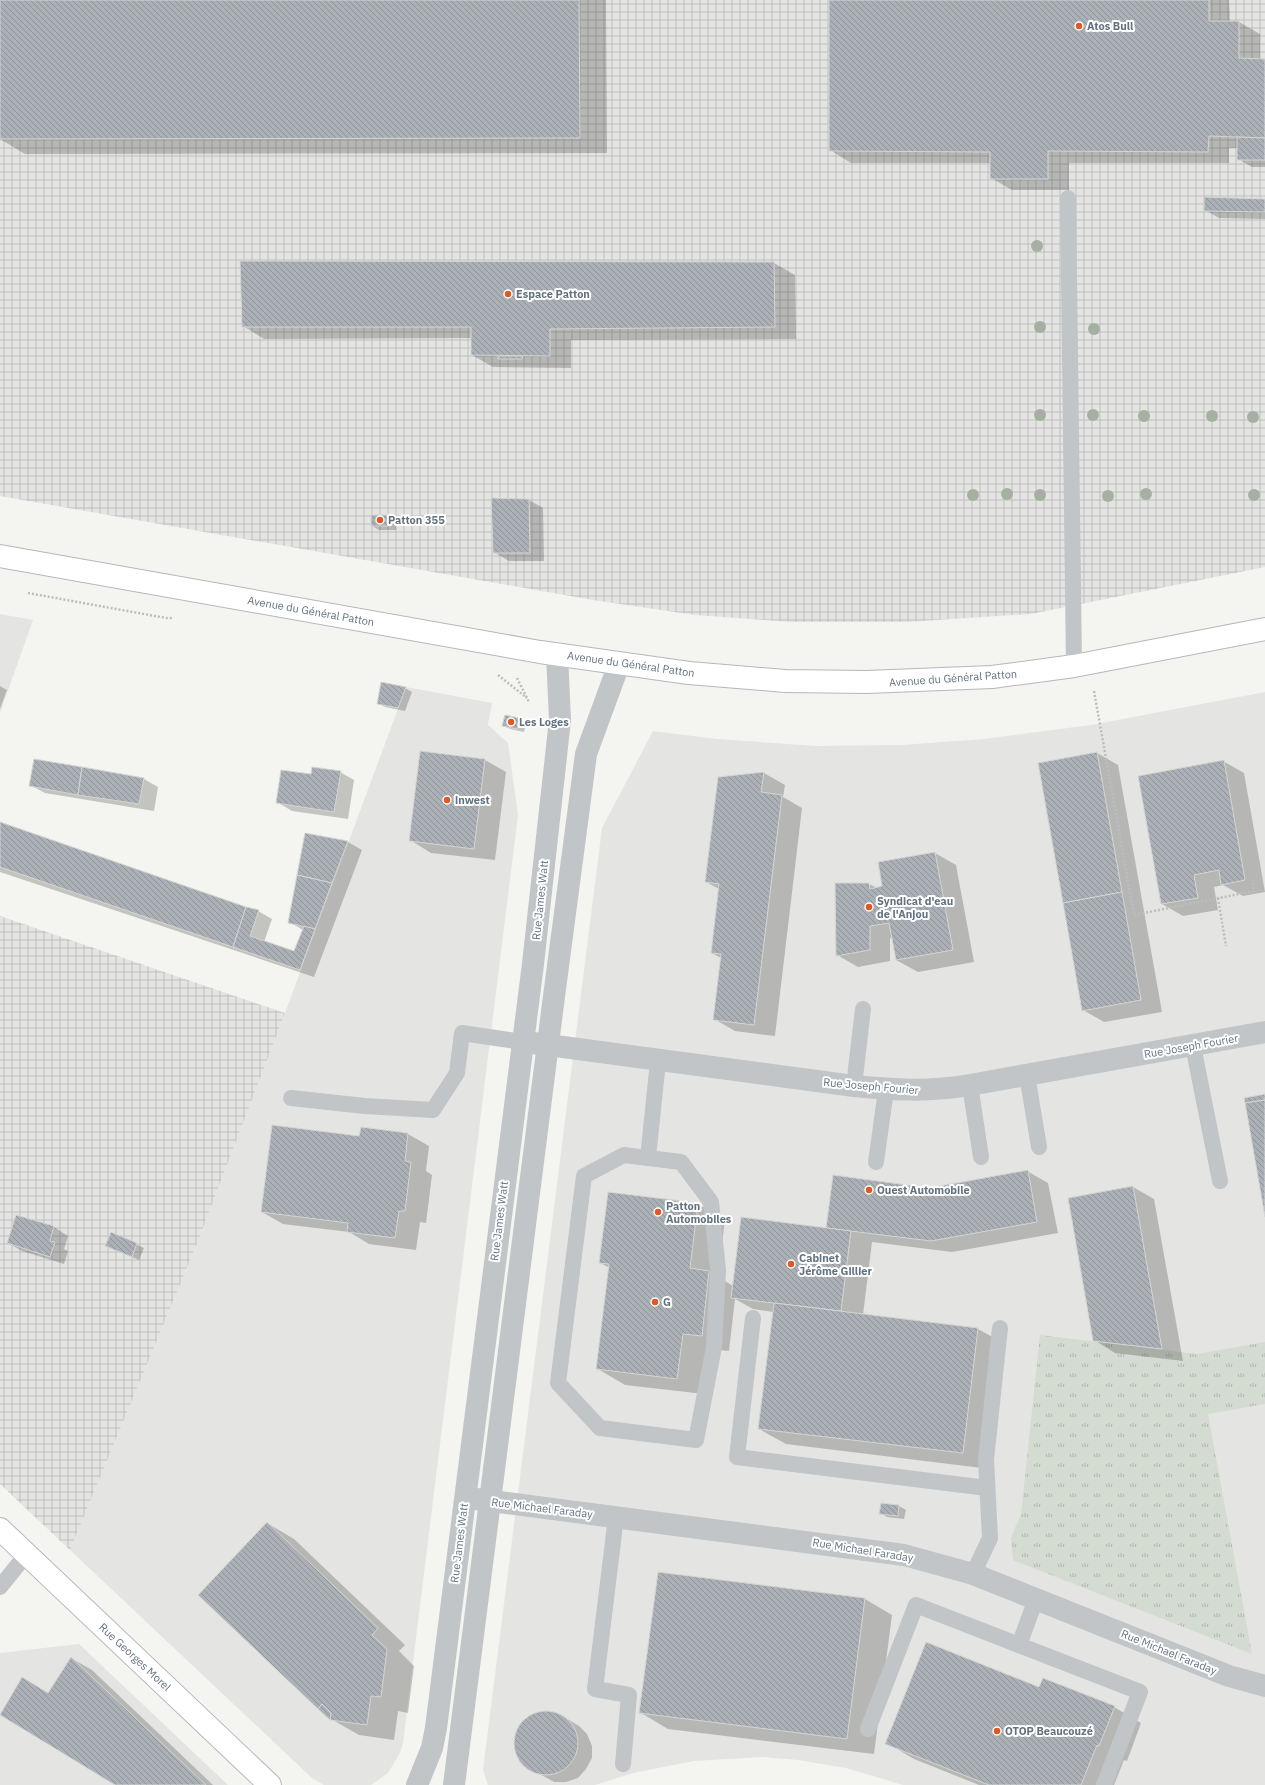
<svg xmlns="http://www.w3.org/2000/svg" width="1265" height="1785" viewBox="0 0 1265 1785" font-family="'IBM Plex Sans',sans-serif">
  <defs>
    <pattern id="industrial-grid" width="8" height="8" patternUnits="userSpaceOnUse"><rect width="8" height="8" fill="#e4e5e3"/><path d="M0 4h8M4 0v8" fill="none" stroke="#bcbebd"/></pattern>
    <pattern id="grass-tufts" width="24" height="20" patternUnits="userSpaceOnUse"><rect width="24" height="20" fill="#d4dbd1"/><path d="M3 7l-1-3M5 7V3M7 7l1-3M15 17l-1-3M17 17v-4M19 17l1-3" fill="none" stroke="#b0b6af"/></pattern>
    <pattern id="building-back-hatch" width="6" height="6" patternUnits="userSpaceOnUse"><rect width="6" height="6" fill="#aab0b5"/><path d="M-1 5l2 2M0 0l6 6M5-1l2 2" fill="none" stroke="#8e9498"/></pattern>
  </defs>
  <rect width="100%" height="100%" fill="#f4f4f0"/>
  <g fill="#e4e5e3">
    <path d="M0 614 33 620 0 713Z"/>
    <path d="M406 687 492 703 488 725 508 743 518 815 403 1743 400 1753 388 1773 371 1785H324L312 1778 70 1550 198 1241 285 1013Z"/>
    <path d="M1265 692V1785H903L846 1768 798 1760 761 1757 694 1761 633 1773 595 1785H488L483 1770 602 828 653 731 717 739 815 746 901 745 984 739 1091 725Z"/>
    <path d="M79 1644 228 1785H0V1653Z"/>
  </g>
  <g fill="url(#industrial-grid)">
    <path d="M0 0H1265V567L1031 614 905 622H793L695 615 593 600 0 496Z"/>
    <path d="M0 916 285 1013 198 1241 70 1550 0 1484Z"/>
  </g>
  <path fill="url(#grass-tufts)" d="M1040 1335 1197 1354 1265 1342V1404L1208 1414 1252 1654 1013 1560 1011 1538 1021 1514Z"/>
  <g fill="#0003">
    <path d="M0 0H606L607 153 25 154 0 139Z"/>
    <path d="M830 0H1229L1230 22H1239L1260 34V60H1265V167H1252L1238 159V148H1229V163H1069V190H1012L991 178V163H851L830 150Z"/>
    <path d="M1265 200V219L1219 218 1205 210Z"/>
    <path d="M774 263 795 275 796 339 571 340V368L493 367 472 355V338L264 339 243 326Z"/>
    <path d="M529 500 543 508 544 561H509L494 552Z"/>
    <path d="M389 516 396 520V530H379L372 526Z"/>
    <path d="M0 686 7 690 0 709Z"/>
    <path d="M405 688 412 692 405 711 385 707 378 703Z"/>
    <path d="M506 716 519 719 526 723 524 732 510 729 503 725Z"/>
    <path d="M1097 753 1118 765 1162 1012 1104 1022 1083 1010Z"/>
    <path d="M485 760 506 772 495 860 431 853 410 840Z"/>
    <path d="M1223 761 1244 773 1265 892 1243 896 1223 885 1214 887 1218 910 1183 916 1162 904Z"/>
    <path d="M340 772 354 780 348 819 292 811 277 802 312 775Z"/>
    <path d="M764 773 785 785 783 797 802 808 775 1036 735 1031 714 1019 721 958 712 953 719 889 706 882Z"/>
    <path d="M144 779 158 787 154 811 45 793 30 785Z"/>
    <path d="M0 823 258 911 272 919 264 942 295 953 303 930 289 922 306 834 348 842 362 850 314 977 0 872Z"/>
    <path d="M935 853 956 865 974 962 918 972 896 960 893 937 890 938V961L858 967 837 955 869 884 877 888 883 887Z"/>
    <path d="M361 1128 408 1134 429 1146 426 1171 432 1175 426 1223 420 1222 416 1250 369 1244 349 1232 283 1224 262 1212 360 1137Z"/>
    <path d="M1027 1171 1048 1183 1058 1233 952 1252 872 1242 863 1315 978 1329 1005 1344 990 1469 786 1444 759 1429 773 1312 753 1309 735 1299 729 1351 710 1349 704 1394 625 1385 598 1369 610 1268 600 1263 698 1204 725 1219 718 1277 733 1286 827 1229 929 1189Z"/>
    <path d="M1133 1187 1154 1199 1183 1361 1115 1353 1094 1340Z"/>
    <path d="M16 1216 54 1227 68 1236 64 1249 68 1251 64 1264 22 1251 8 1243Z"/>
    <path d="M112 1233 144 1248 139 1260 107 1246Z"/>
    <path d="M899 1506 906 1510 904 1519 887 1517 880 1513Z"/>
    <path d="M267 1523 294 1539 405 1645 399 1651 414 1666 408 1713 398 1711 394 1740 359 1735 331 1719Z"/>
    <path d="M659 1573 865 1599 892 1615 874 1754 668 1729 641 1713Z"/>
    <path d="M71 1658 92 1670 213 1785H117L0 1714 22 1678 49 1694Z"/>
    <path d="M1040 1689 1114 1707 1141 1723 1127 1761 1124 1760 1114 1785H979L914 1759 887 1743Z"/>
    <path d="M541 1712H553L564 1717 579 1726 587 1734 592 1746V1758L586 1769 578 1778 566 1782H554L529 1768 520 1760 516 1748V1736L520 1725 529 1716Z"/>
  </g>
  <g fill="url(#building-back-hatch)" stroke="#d5d5d3">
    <path d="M0 0H579L580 138 0 139Z"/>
    <path d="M829 0H1209V21H1239V58L1265 59V138L1209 136 1208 152 1048 151V179H990V152L829 151Z"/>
    <path d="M1237 137 1265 138V160H1237Z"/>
    <path d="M1204 197 1265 199V212L1204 211Z"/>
    <path d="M240 261 774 262 775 327 550 329V356L471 355V327H242Z"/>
    <path d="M498 356H523L522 359H498Z"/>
    <path d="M491 498 529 499 530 553H493Z"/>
    <rect x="371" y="515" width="19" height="11"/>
    <path d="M381 682 406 687 398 708 377 704Z"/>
    <path d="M505 715 519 718 517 729 502 726Z"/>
    <path d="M420 751 485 759 474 849 409 841Z"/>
    <path d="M1097 752 1122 892 1063 903 1038 763Z"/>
    <path d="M34 759 82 767 78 795 29 786Z"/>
    <path d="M1224 760 1245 880 1221 885 1219 870 1194 875 1198 898 1161 904 1138 776Z"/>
    <path d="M82 767 144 778 139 804 78 795Z"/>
    <path d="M312 767 341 771 334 812 276 803 281 770 311 774Z"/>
    <path d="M764 772 761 792 782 795 754 1025 713 1020 721 954 711 953 719 884 705 882 718 777Z"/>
    <path d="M0 822 246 907 233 947 0 867Z"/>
    <path d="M305 833 348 841 332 883 297 875Z"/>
    <path d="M935 852 953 950 896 960 889 923 870 926V950L836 956 835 883H869L870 889 882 886 878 862Z"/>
    <path d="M297 875 332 883 315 929 288 923Z"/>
    <path d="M1122 892 1141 1000 1082 1011 1063 903Z"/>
    <path d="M246 907 259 910 250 936 294 951 304 926 315 929 300 970 233 947Z"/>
    <path d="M1265 1094V1100L1245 1103 1244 1098Z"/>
    <path d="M1265 1100V1217L1245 1103Z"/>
    <path d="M272 1125 359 1136 361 1127 408 1133 405 1161 411 1162 405 1211H399L395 1238 347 1232 348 1223 261 1212Z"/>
    <path d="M1028 1170 1037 1222 931 1241 826 1228 833 1175 929 1188Z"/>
    <path d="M1133 1186 1162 1349 1093 1341 1068 1198Z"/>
    <path d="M608 1192 698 1203 690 1268 709 1271 702 1336 683 1334 677 1379 596 1369 609 1264 599 1263Z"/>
    <path d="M16 1215 54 1226 50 1241 55 1242 50 1257 7 1243Z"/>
    <path d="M741 1217 851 1231 841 1311 731 1298Z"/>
    <path d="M111 1232 137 1243 132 1257 105 1246Z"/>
    <path d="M774 1303 978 1328 963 1453 758 1429Z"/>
    <path d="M881 1503 899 1505 898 1516 879 1514Z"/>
    <path d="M267 1522 378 1628 372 1635 387 1649 381 1697 371 1696 367 1725 330 1720 331 1713 322 1704 318 1709 198 1595Z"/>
    <path d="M658 1572 865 1598 847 1739 639 1713Z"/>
    <path d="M926 1642 1039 1687 1043 1678 1115 1706 1099 1746 1097 1745 1081 1785H989L885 1744Z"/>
    <path d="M71 1657 206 1785H115L0 1715 22 1677 48 1693Z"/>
    <path d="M322 1704 331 1713 330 1720 318 1709Z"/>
    <circle cx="546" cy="1743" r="32"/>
  </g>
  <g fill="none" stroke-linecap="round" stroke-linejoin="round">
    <g stroke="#b4b8bc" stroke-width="24">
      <g id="secondary">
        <path d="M0 556 540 652 689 673 785 681 867 682 992 677 1074 666 1265 629"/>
        <path d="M0 1529 270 1785"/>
      </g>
    </g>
    <g stroke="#bbbdbf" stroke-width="2.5" stroke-dasharray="2 2" stroke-linecap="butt">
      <path d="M28 593 166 618H173"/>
      <path d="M498 675 527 698"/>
      <path d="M517 678 529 702"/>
      <path d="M1094 691 1134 915 1254 891 1252 880"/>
      <path d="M1218 898 1226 946"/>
    </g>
    <g stroke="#c1c5c8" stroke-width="16">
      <path d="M1068 198 1074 666"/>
      <path d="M1193 1046 1220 1181"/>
      <path d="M1027 1075 1039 1147"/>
      <path d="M970 1085 981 1157"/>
      <path d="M854 1086 863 1009"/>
      <path d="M291 1098 365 1106 433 1110 457 1073 462 1033 522 1042"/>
      <path d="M624 1155 681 1162 711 1202 718 1270 714 1347 696 1440 600 1428 558 1383 584 1176Z"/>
      <path d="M648 1158 658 1061"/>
      <path d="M876 1162 886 1090"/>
      <path d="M753 1318 737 1457 987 1488"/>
      <path d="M616 1517 595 1689 629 1695 623 1764"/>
      <path d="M973 1574 990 1538 986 1460 1000 1328"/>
      <path d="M0 1587 26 1555"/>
      <path d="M1019 1645 1036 1599"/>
      <path d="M868 1729 916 1605 1140 1692 1104 1785"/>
    </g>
    <g stroke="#c1c5c8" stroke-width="22">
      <path d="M533 1043 854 1086C893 1090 931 1092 970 1085L1265 1032"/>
      <path d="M476 1499 904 1555 973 1574 1229 1676 1265 1686"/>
      <path d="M417 1785 432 1748 436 1728 533 964 560 720 557 654"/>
      <path d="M454 1785 553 1004 586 754 619 664"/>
    </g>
    <use href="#secondary" stroke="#fff" stroke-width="22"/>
  </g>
  <g fill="#a5b0a2">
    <circle cx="1037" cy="246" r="6"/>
    <circle cx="1040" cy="327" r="6"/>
    <circle cx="1094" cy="329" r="6"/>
    <circle cx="1040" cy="415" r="6"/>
    <circle cx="1093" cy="415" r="6"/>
    <circle cx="1144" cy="416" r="6"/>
    <circle cx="1212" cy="416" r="6"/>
    <circle cx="1253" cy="417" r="6"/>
    <circle cx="1007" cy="494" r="6"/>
    <circle cx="1146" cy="494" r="6"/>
    <circle cx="973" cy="495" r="6"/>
    <circle cx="1040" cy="495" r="6"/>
    <circle cx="1254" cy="495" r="6"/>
    <circle cx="1108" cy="496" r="6"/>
  </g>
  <g fill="#de5a25" stroke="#fff" stroke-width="1.5">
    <circle cx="1079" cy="26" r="4"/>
    <circle cx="508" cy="294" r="4"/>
    <circle cx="380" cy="520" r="4"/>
    <circle cx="511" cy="722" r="4"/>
    <circle cx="447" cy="800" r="4"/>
    <circle cx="869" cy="907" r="4"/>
    <circle cx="869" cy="1190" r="4"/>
    <circle cx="658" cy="1212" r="4"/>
    <circle cx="791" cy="1264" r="4"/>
    <circle cx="655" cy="1302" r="4"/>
    <circle cx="997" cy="1731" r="4"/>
  </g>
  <g text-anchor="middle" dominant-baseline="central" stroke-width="4" stroke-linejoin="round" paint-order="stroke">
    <g font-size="11" font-weight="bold" fill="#637280" stroke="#fff" text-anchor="start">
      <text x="1087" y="26">Atos Bull</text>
      <text x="516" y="294">Espace Patton</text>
      <text x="388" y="520">Patton 355</text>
      <text x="519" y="722">Les Loges</text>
      <text x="455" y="800">inwest</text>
      <text x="877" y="901">Syndicat d'eau<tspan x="877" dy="13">de l'Anjou</tspan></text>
      <text x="877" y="1190">Ouest Automobile</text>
      <text x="666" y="1206">Patton<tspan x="666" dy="13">Automobiles</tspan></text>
      <text x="799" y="1258">Cabinet<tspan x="799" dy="13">Jérôme Gillier</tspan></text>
      <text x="663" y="1302">G</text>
      <text x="1005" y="1731">OTOP Beaucouzé</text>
    </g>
    <g font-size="11" fill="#637280" stroke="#fff">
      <text transform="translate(311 611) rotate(10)">Avenue du Général Patton</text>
      <text transform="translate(631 664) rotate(8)">Avenue du Général Patton</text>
      <text transform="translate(953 678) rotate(-4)">Avenue du Général Patton</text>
      <text transform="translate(540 900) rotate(-84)">Rue James Watt</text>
      <text transform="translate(1191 1046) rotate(-10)">Rue Joseph Fourier</text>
      <text transform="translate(871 1086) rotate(5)">Rue Joseph Fourier</text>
      <text transform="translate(499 1221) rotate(-83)">Rue James Watt</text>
      <text transform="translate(542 1508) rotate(7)">Rue Michael Faraday</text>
      <text transform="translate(459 1543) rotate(-83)">Rue James Watt</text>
      <text transform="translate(863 1550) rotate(9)">Rue Michael Faraday</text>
      <text transform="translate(1169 1652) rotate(22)">Rue Michael Faraday</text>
      <text transform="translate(135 1657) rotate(43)">Rue Georges Morel</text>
    </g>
  </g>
</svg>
